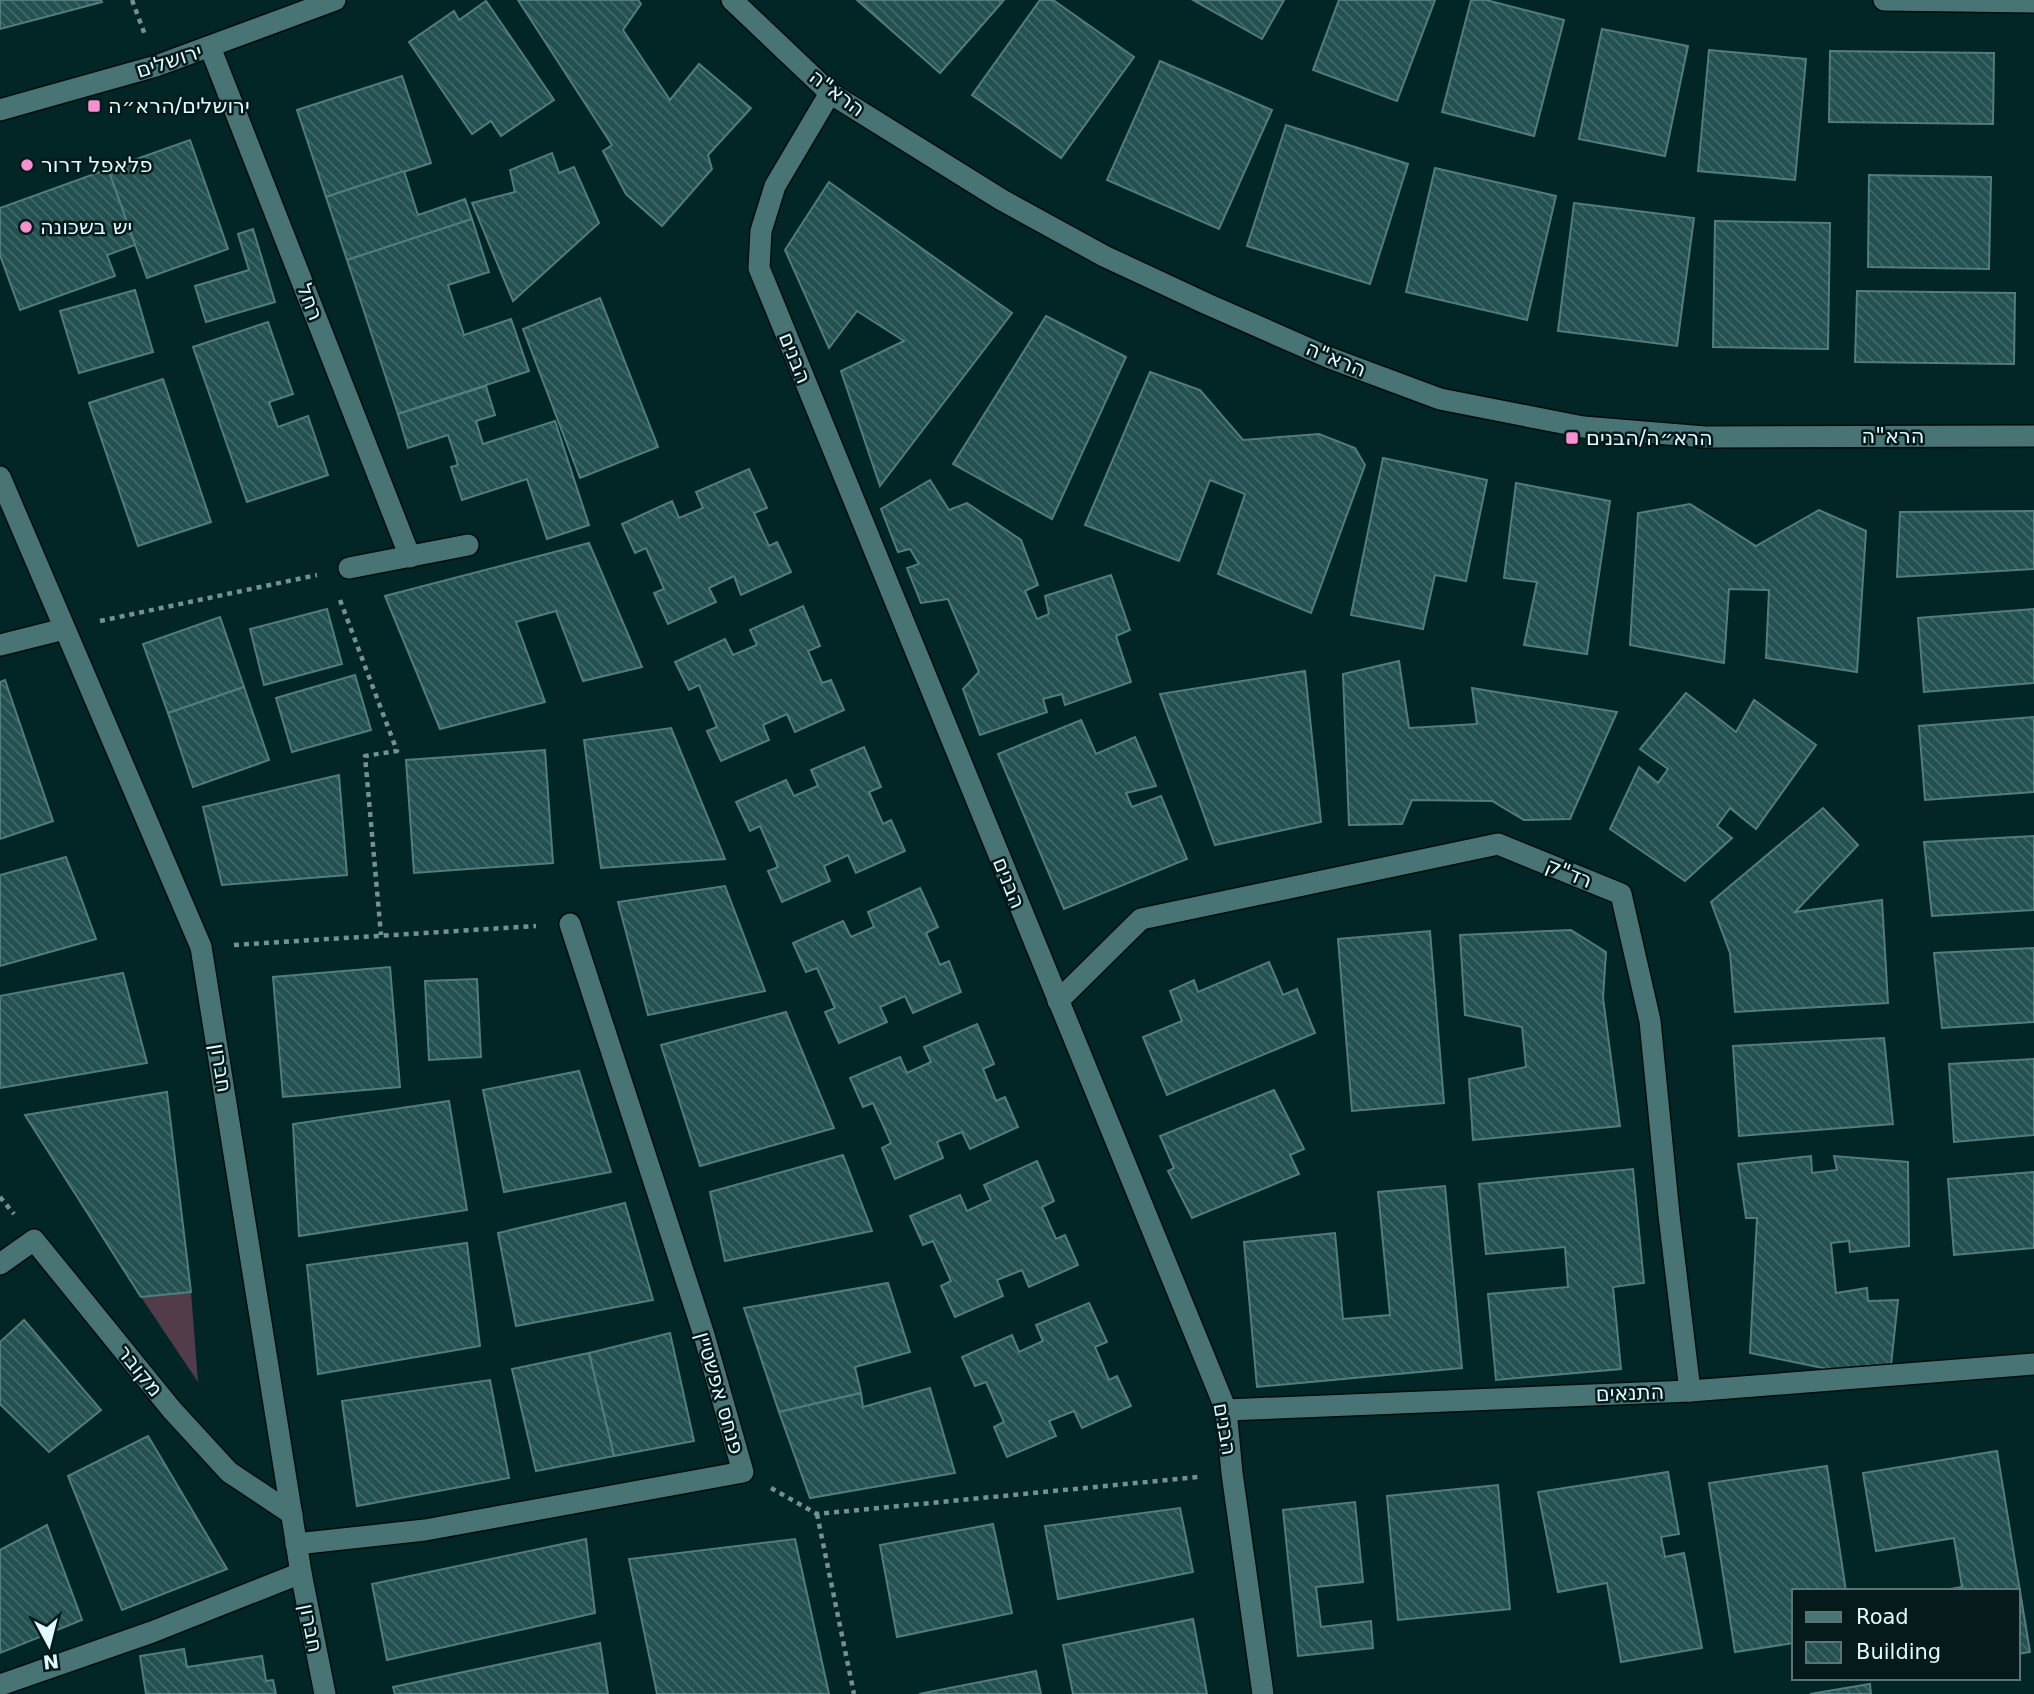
<svg xmlns="http://www.w3.org/2000/svg" width="2034" height="1694" viewBox="0 0 2034 1694" font-family="'DejaVu Sans',Heebo,sans-serif">
  <defs>
    <pattern id="building-back-hatch" width="6" height="6" patternUnits="userSpaceOnUse" patternTransform="scale(1.75)"><rect width="6" height="6" fill="#235050"/><path d="M-1 5l2 2M0 0l6 6M5-1l2 2" fill="none" stroke="#436a6a"/></pattern>
  </defs>
  <rect width="100%" height="100%" fill="#022526"/>
  <path fill="#523c49" d="M191 1292 198 1382 141 1297Z"/>
  <g fill="url(#building-back-hatch)" stroke="#517d7e" stroke-width="2">
    <path d="M0 0H101L102 2 0 29Z"/>
    <path d="M518 0H638L641 4 623 30 670 100 699 64 751 108 708 155 712 169 662 226 626 194 603 151 612 145Z"/>
    <path d="M857 0H1004L940 73Z"/>
    <path d="M1040 0H1053L1134 57 1061 158 972 95Z"/>
    <path d="M1193 0H1284L1262 39Z"/>
    <path d="M1339 0H1435L1397 101 1313 70Z"/>
    <path d="M1471 0H1486L1564 20 1534 136 1442 112Z"/>
    <path d="M486 1 554 100 501 136 491 121 472 134 409 42 454 11 459 20Z"/>
    <path d="M1602 29 1688 46 1665 156 1579 139Z"/>
    <path d="M1709 50 1806 59 1795 180 1698 171Z"/>
    <path d="M1830 51 1994 53 1993 124 1829 122Z"/>
    <path d="M1160 61 1272 110 1219 229 1107 180Z"/>
    <path d="M402 76 431 163 326 197 297 110Z"/>
    <path d="M1286 125 1408 164 1370 284 1247 246Z"/>
    <path d="M190 140 228 249 147 278 108 169Z"/>
    <path d="M552 153 559 173 574 167 599 223 513 301 472 203 515 192 510 170Z"/>
    <path d="M1435 168 1556 196 1527 320 1406 292Z"/>
    <path d="M108 169 135 245 107 255 115 276 20 310 0 255V208Z"/>
    <path d="M404 171 418 215 465 199 472 219 347 260 326 197Z"/>
    <path d="M1869 175 1991 177 1989 269 1868 267Z"/>
    <path d="M829 182 1012 313 880 486 841 371 904 341 857 311 829 348 785 250Z"/>
    <path d="M1574 203 1694 218 1677 346 1558 331Z"/>
    <path d="M472 219 489 272 448 285 464 335 511 319 529 371 398 414 347 260Z"/>
    <path d="M1715 221 1830 223 1828 349 1713 347Z"/>
    <path d="M253 229 275 302 206 322 195 286 249 270 238 234Z"/>
    <path d="M135 290 153 352 79 373 60 311Z"/>
    <path d="M1857 291 2015 293 2014 364 1855 362Z"/>
    <path d="M600 298 658 447 580 478 523 329Z"/>
    <path d="M1046 316 1126 357 1052 519 953 464Z"/>
    <path d="M268 322 293 394 269 402 278 427 308 416 328 475 247 502 193 347Z"/>
    <path d="M1150 372 1200 390 1243 440 1319 434 1355 448 1365 465 1311 613 1218 574 1245 494 1210 480 1179 561 1085 525Z"/>
    <path d="M163 379 211 522 138 546 89 403Z"/>
    <path d="M486 386 495 415 476 421 483 444 555 421 589 525 547 539 527 479 462 500 451 467 458 465 448 435 408 448 398 414Z"/>
    <path d="M1383 458 1487 480 1466 581 1435 575 1423 629 1351 615Z"/>
    <path d="M749 469 767 508 754 513 769 546 777 542 791 572 741 595 734 576 709 588 716 602 668 624 654 593 664 589 646 548 635 553 622 524 672 501 679 518 703 508 696 492Z"/>
    <path d="M930 480 949 510 967 503 1021 540 1038 585 1025 591 1037 619 1049 614 1045 596 1111 575 1130 630 1116 636 1131 682 1065 705 1062 694 1043 699 1047 712 980 735 963 689 979 672 948 599 921 603 907 568 919 564 910 549 898 552 881 509Z"/>
    <path d="M1516 483 1610 501 1587 654 1524 645 1537 582 1504 578Z"/>
    <path d="M1690 504 1756 546 1819 510 1866 531 1857 672 1766 658 1769 590 1729 589 1724 663 1630 645 1638 513Z"/>
    <path d="M2034 511V569L1897 577 1900 512Z"/>
    <path d="M589 543 642 667 583 681 556 611 516 622 545 702 440 729 385 596Z"/>
    <path d="M803 606 820 646 808 651 822 683 831 680 844 710 795 732 787 714 763 725 769 740 721 761 707 731 717 727 699 685 689 690 675 662 725 639 733 655 757 645 750 630Z"/>
    <path d="M327 609 342 664 264 685 250 629Z"/>
    <path d="M2034 609V683L1924 692 1918 618Z"/>
    <path d="M220 617 244 687 168 713 143 644Z"/>
    <path d="M1399 661 1409 728 1477 724 1472 688 1617 712 1570 819 1524 820 1492 801 1412 800 1402 824 1349 825 1343 674Z"/>
    <path d="M1305 671 1321 822 1215 845 1160 694Z"/>
    <path d="M355 675 371 730 292 752 276 698Z"/>
    <path d="M5 680 53 821 0 839V682Z"/>
    <path d="M244 687 269 760 193 787 168 713Z"/>
    <path d="M1686 693 1736 732 1754 700 1816 745 1756 829 1730 808 1717 826 1732 838 1685 881 1610 829 1639 767 1658 783 1668 769 1640 749Z"/>
    <path d="M2034 717V792L1925 800 1919 726Z"/>
    <path d="M1081 720 1096 754 1135 737 1156 786 1126 793 1132 807 1161 796 1187 859 1064 909 998 754Z"/>
    <path d="M671 728 725 859 601 868 584 740Z"/>
    <path d="M864 747 881 787 869 792 883 824 891 820 905 851 856 873 848 855 824 866 830 881 782 902 768 871 778 867 760 826 750 831 736 802 786 780 794 796 818 786 811 770Z"/>
    <path d="M545 750 553 863 414 873 406 760Z"/>
    <path d="M339 775 347 875 222 885 203 807Z"/>
    <path d="M1823 808 1858 845 1795 912 1882 900 1888 1003 1735 1012 1730 953 1711 902Z"/>
    <path d="M2034 836V910L1932 916 1924 842Z"/>
    <path d="M66 857 96 939 0 966V875Z"/>
    <path d="M725 886 765 991 648 1015 618 902Z"/>
    <path d="M920 888 938 927 926 933 940 965 949 961 961 992 913 1013 905 996 880 1007 887 1022 839 1043 825 1012 835 1008 817 968 806 972 793 943 843 921 851 937 874 927 868 912Z"/>
    <path d="M1571 930 1606 952 1603 998 1620 1126 1473 1140 1469 1079 1526 1067 1522 1027 1465 1015 1460 935Z"/>
    <path d="M1430 931 1444 1103 1352 1111 1338 939Z"/>
    <path d="M2034 948V1022L1942 1028 1934 953Z"/>
    <path d="M1269 962 1283 995 1297 989 1315 1033 1167 1095 1143 1037 1182 1021 1170 991 1194 980 1198 992Z"/>
    <path d="M390 967 400 1087 283 1097 273 977Z"/>
    <path d="M123 973 147 1063 0 1088V996Z"/>
    <path d="M477 979 481 1057 429 1060 425 981Z"/>
    <path d="M786 1012 834 1128 700 1166 661 1045Z"/>
    <path d="M977 1024 994 1064 983 1069 996 1101 1005 1097 1018 1127 970 1149 962 1132 937 1142 943 1158 895 1179 882 1148 891 1143 873 1103 863 1107 850 1078 900 1057 907 1073 931 1062 924 1047Z"/>
    <path d="M1884 1038 1893 1124 1739 1136 1733 1046Z"/>
    <path d="M2034 1059V1135L1954 1142 1949 1064Z"/>
    <path d="M579 1071 611 1172 504 1192 483 1090Z"/>
    <path d="M1274 1090 1304 1149 1290 1155 1299 1174 1192 1218 1168 1171 1174 1168 1160 1136Z"/>
    <path d="M167 1092 191 1292 141 1297 25 1115Z"/>
    <path d="M449 1101 467 1210 299 1236 293 1124Z"/>
    <path d="M843 1155 872 1231 725 1261 710 1192Z"/>
    <path d="M1811 1156 1812 1173 1837 1170 1834 1156 1908 1162 1909 1246 1850 1252 1849 1241 1831 1243 1836 1293 1867 1288 1868 1301 1898 1300 1891 1365 1837 1371 1750 1353 1757 1218H1746L1738 1164Z"/>
    <path d="M1037 1161 1054 1201 1042 1207 1056 1239 1065 1235 1078 1265 1029 1287 1022 1270 997 1280 1003 1296 955 1317 941 1286 951 1281 933 1241 923 1245 910 1216 960 1195 967 1211 991 1200 984 1185Z"/>
    <path d="M1633 1169 1644 1283 1613 1287 1621 1369 1496 1380 1488 1294 1568 1287 1565 1247 1486 1254 1479 1184Z"/>
    <path d="M2034 1172V1248L1954 1255 1948 1179Z"/>
    <path d="M1445 1186 1462 1368 1257 1387 1244 1242 1335 1233 1343 1319 1390 1315 1378 1192Z"/>
    <path d="M625 1203 653 1300 516 1326 498 1233Z"/>
    <path d="M467 1243 480 1346 318 1374 307 1265Z"/>
    <path d="M888 1283 910 1352 855 1367 861 1393 779 1412 744 1308Z"/>
    <path d="M1089 1303 1107 1342 1095 1347 1109 1380 1117 1376 1131 1406 1082 1428 1074 1411 1049 1421 1056 1436 1007 1457 994 1427 1004 1422 986 1382 975 1386 962 1357 1012 1335 1019 1352 1043 1341 1036 1325Z"/>
    <path d="M24 1320 101 1410 49 1452 0 1404V1342Z"/>
    <path d="M670 1333 694 1441 614 1456 589 1353Z"/>
    <path d="M589 1353 614 1456 536 1471 512 1369Z"/>
    <path d="M490 1380 509 1478 357 1506 342 1401Z"/>
    <path d="M930 1388 955 1473 810 1498 779 1412 861 1393 863 1407Z"/>
    <path d="M148 1436 227 1569 122 1610 68 1476Z"/>
    <path d="M1997 1451 2030 1652 2018 1654V1591H1938L1962 1587 1954 1538 1876 1551 1863 1473Z"/>
    <path d="M1827 1466 1846 1591H1794V1643L1735 1652 1709 1483Z"/>
    <path d="M1668 1472 1679 1534 1661 1537 1665 1557 1684 1553 1702 1648 1621 1662 1607 1583 1558 1592 1538 1492Z"/>
    <path d="M1498 1485 1510 1609 1398 1620 1387 1496Z"/>
    <path d="M1355 1502 1363 1582 1316 1587 1321 1627 1371 1621 1373 1648 1298 1656 1283 1510Z"/>
    <path d="M1180 1508 1193 1572 1058 1599 1045 1526Z"/>
    <path d="M993 1524 1012 1613 897 1637 880 1545Z"/>
    <path d="M47 1525 82 1620 0 1653V1550Z"/>
    <path d="M586 1539 595 1613 387 1660 372 1584Z"/>
    <path d="M795 1539 829 1694H657L629 1559Z"/>
    <path d="M1193 1619 1207 1694H1073L1063 1645Z"/>
    <path d="M600 1643 608 1694H395L393 1687Z"/>
    <path d="M184 1649 187 1667 262 1656 266 1681 273 1680 276 1694H146L140 1656Z"/>
    <path d="M1036 1671 1041 1694H919Z"/>
    <path d="M1870 1684 1871 1694H1810Z"/>
  </g>
  <g fill="none" stroke-linecap="round" stroke-linejoin="round">
    <g stroke="#000d0e" stroke-width="24">
      <g id="minor">
        <path d="M1884 0 2034 2"/>
        <path d="M210 47 410 557"/>
        <path d="M830 93 775 186 761 231 759 268 1226 1410 1232 1473 1263 1694"/>
        <path d="M0 477 201 947 301 1573 325 1694"/>
        <path d="M349 568 468 545"/>
        <path d="M0 645 64 629"/>
        <path d="M1058 1001 1141 919 1498 844 1621 894 1650 1021 1669 1215 1690 1391"/>
        <path d="M0 1264 34 1240 172 1410 229 1472 292 1514"/>
        <path d="M1226 1410 1690 1391 2034 1364"/>
        <path d="M296 1544 425 1530 743 1472 704 1335 570 924"/>
        <path d="M0 1685 152 1632 301 1573"/>
      </g>
    </g>
    <g stroke="#000d0e" stroke-width="24">
      <g id="tertiary">
        <path d="M732 0 830 93 1002 200 1104 256 1207 304 1330 358 1440 399 1583 427 1705 437 2034 436"/>
        <path d="M0 110 156 66 335 0"/>
      </g>
    </g>
    <g stroke="#759293" stroke-width="4.5" stroke-dasharray="5 5" stroke-linecap="butt">
      <path d="M132 0 145 35"/>
      <path d="M340 600 397 751 365 756 381 935"/>
      <path d="M100 621 317 575"/>
      <path d="M234 945 536 926"/>
      <path d="M0 1197 14 1214"/>
      <path d="M771 1488 817 1514 1198 1477"/>
      <path d="M817 1514 854 1694"/>
    </g>
    <use href="#minor" stroke="#487475" stroke-width="21"/>
    <use href="#tertiary" stroke="#487475" stroke-width="21"/>
  </g>
  <g fill="#f690d0" stroke="#041a1b" stroke-width="2.5">
    <rect x="87" y="99" width="14" height="14" rx="3.5"/>
    <circle cx="27" cy="165" r="7"/>
    <circle cx="26" cy="227" r="7"/>
    <rect x="1565" y="431" width="14" height="14" rx="3.5"/>
  </g>
  <g text-anchor="middle" dominant-baseline="central" stroke-width="5" stroke-linejoin="round" paint-order="stroke">
    <g font-size="21" fill="#e2fafa" stroke="#041a1b">
      <text transform="translate(169 61) rotate(-18)">ירושלים</text>
      <text transform="translate(837 93) rotate(37)">הרא"ה</text>
      <text transform="translate(310 302) rotate(69)">רחל</text>
      <text transform="translate(795 358) rotate(68)">הבנים</text>
      <text transform="translate(1336 359) rotate(22)">הרא"ה</text>
      <text x="1893" y="436">הרא"ה</text>
      <text transform="translate(1569 873) rotate(22)">רד"ק</text>
      <text transform="translate(1009 883) rotate(68)">הבנים</text>
      <text transform="translate(221 1068) rotate(81)">חברון</text>
      <text transform="translate(140 1371) rotate(51)">מקובר</text>
      <text transform="translate(720 1393) rotate(74)">פנחס אפשטיין</text>
      <text transform="translate(1630 1393) rotate(-2)">התנאים</text>
      <text transform="translate(1225 1429) rotate(80)">הבנים</text>
      <text transform="translate(311 1628) rotate(79)">חברון</text>
    </g>
    <g font-size="21" fill="#e2fafa" stroke="#041a1b" text-anchor="start">
      <text x="108" y="106">ירושלים/הרא״ה</text>
      <text x="41" y="165">פלאפל דרור</text>
      <text x="40" y="227">יש בשכונה</text>
      <text x="1586" y="438">הרא״ה/הבנים</text>
    </g>
  </g>
  <rect x="1792" y="1589" width="228" height="91" fill="#041a1b" stroke="#5d7474" stroke-width="2"/>
  <rect x="1806" y="1612" width="35" height="10" fill="#487475" stroke="#5d7474" stroke-width="2"/>
  <text x="1856" y="1624" font-size="21" fill="#e2fafa">Road</text>
  <rect x="1806" y="1642" width="35" height="21" fill="url(#building-back-hatch)" stroke="#5d7474" stroke-width="2"/>
  <text x="1856" y="1659" font-size="21" fill="#e2fafa">Building</text>
  <g transform="translate(49 1645) rotate(173)" stroke="#041a1b" stroke-width="5" paint-order="stroke">
  <path d="M0-5L12 26L0 18L-12 26Z" fill="#e2fafa"/>
  <text y="-10" font-size="19" font-weight="bold" text-anchor="middle" fill="#e2fafa">N</text>
  </g>
</svg>
